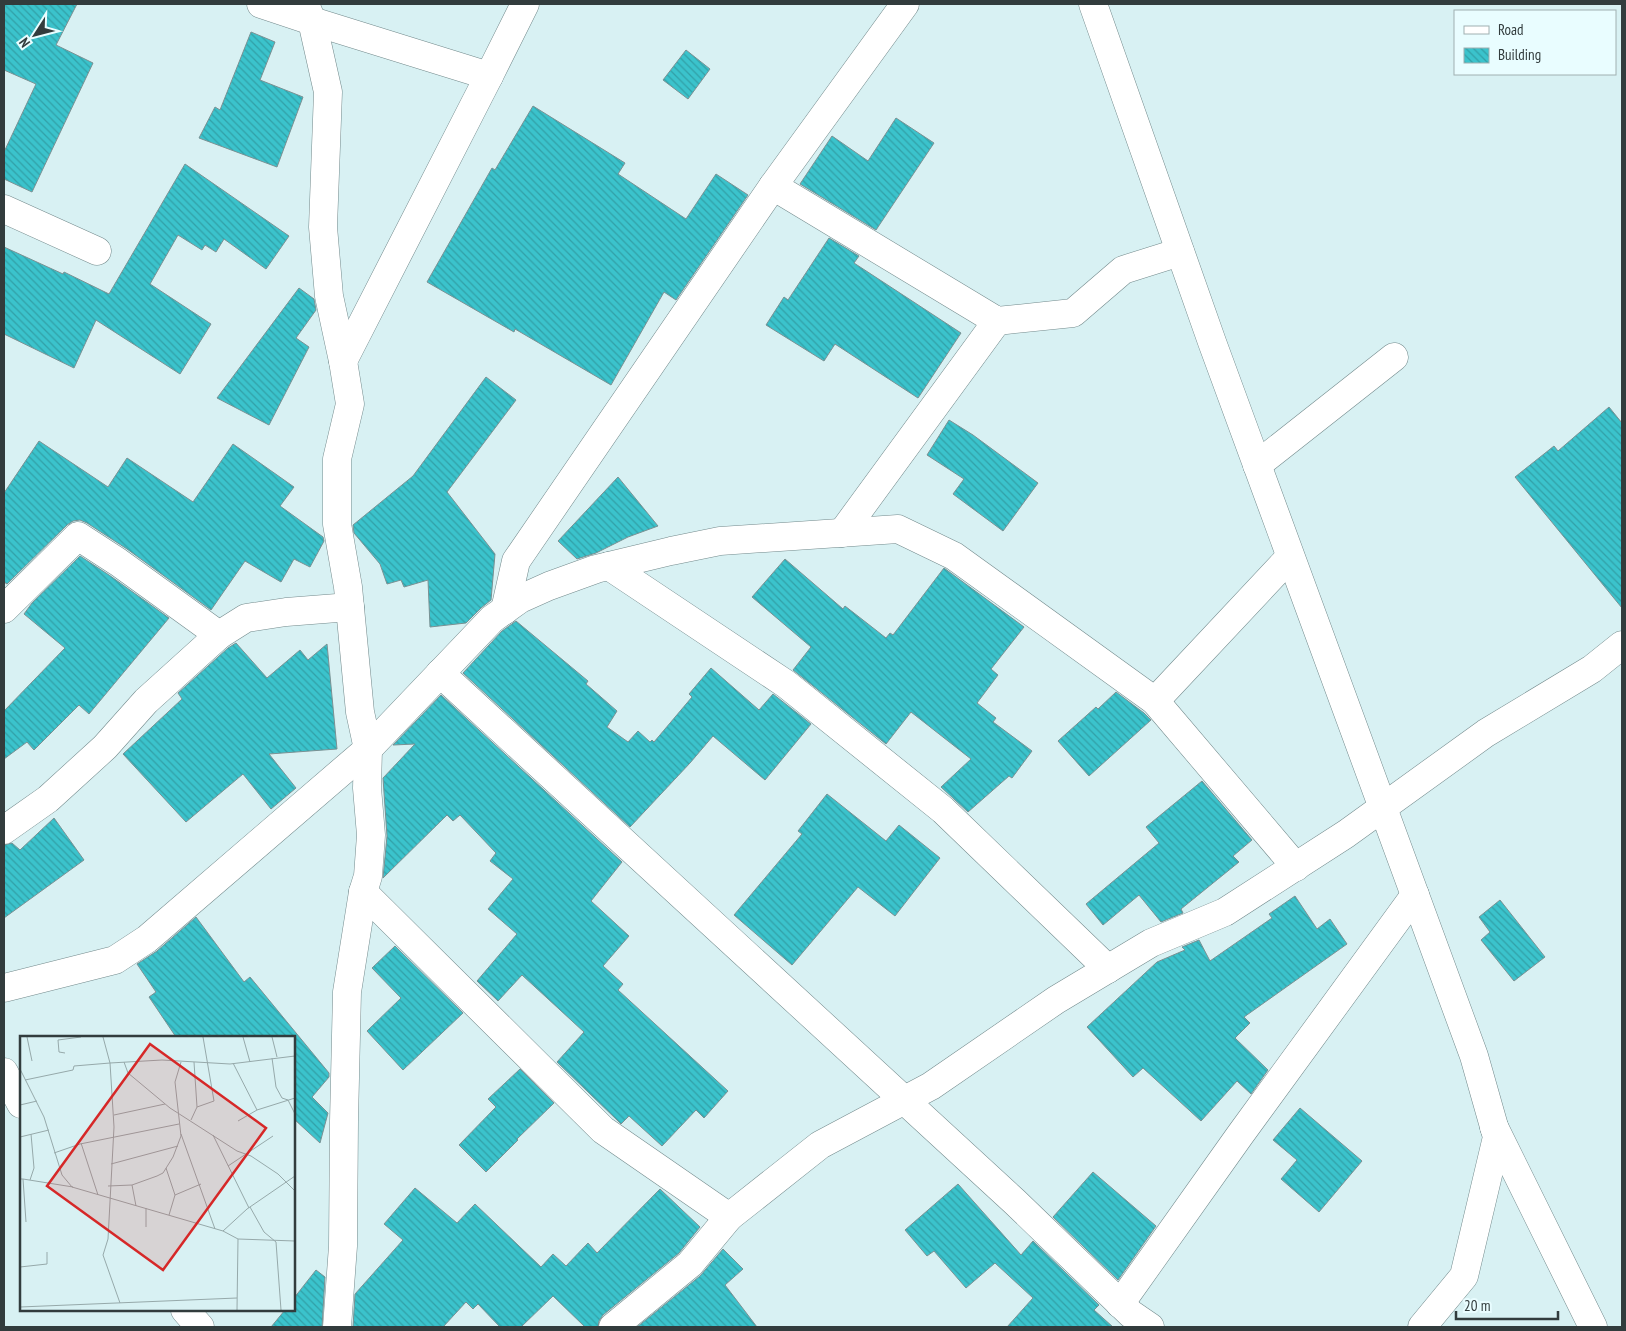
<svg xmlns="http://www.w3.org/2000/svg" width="1626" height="1331" viewBox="0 0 1626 1331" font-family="'PT Sans Narrow',sans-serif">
  <defs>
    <pattern id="building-back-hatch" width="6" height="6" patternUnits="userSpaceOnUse" patternTransform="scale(1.25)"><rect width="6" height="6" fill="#3bc3cc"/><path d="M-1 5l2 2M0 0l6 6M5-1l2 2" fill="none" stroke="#32a0a7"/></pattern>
  </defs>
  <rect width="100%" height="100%" fill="#d8f1f3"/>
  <g fill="url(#building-back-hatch)" stroke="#7a9193">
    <path d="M4 4H77L56 45 93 63 32 192 4 179V152L36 84 4 70Z"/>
    <path d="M251 32 275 42 260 80 303 97 277 167 199 138 215 107 220 110Z"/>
    <path d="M686 50 710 69 688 99 663 80Z"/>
    <path d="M533 106 625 163 618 174 686 219 716 174 748 195 676 300 664 292 611 385 515 329 514 332 427 282 492 168 495 170Z"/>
    <path d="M896 118 934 143 876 230 800 184 832 136 868 161Z"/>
    <path d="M185 164 289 236 266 269 224 239 216 252 205 245 202 250 178 235 150 284 211 324 180 374 96 320 74 368 4 334V247L63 274 64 272 109 294Z"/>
    <path d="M829 238 859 256 854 263 961 333 918 398 835 344 824 361 766 325 784 297 788 300Z"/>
    <path d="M299 288 314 299 316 310 296 338 309 347 269 425 217 398Z"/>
    <path d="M486 377 516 400 447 492 495 554 491 600 481 608 466 623 430 627 428 580 404 587 401 580 387 584 380 564 354 533 353 525 413 476Z"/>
    <path d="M1609 407 1622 423V608L1515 477 1554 446 1558 451Z"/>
    <path d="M949 420 973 435 1038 483 1003 531 953 494 964 479 927 455Z"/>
    <path d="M39 441 108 487 127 458 193 502 233 444 294 487 280 506 323 537 324 541 310 567 294 559 281 582 245 561 211 610 127 549 87 523 80 520 73 521 67 525 7 584 4 582V493Z"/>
    <path d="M618 477 658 526 628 537 596 553 577 559 558 541Z"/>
    <path d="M80 556 109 575 169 618 89 714 79 705 34 750 27 742 4 759V711L65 648 24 614 32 603Z"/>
    <path d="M785 559 843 609 845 606 886 638 890 633 893 635 944 568 1024 627 991 669 998 675 977 703 996 718 993 722 1032 751 1012 778 1009 776 968 812 941 787 971 759 911 712 886 744 793 670 811 647 752 597Z"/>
    <path d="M516 621 588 681 586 684 617 711 607 727 628 742 638 731 650 742 652 740 654 742 692 697 689 694 711 668 759 710 773 694 811 724 765 780 713 736 690 763 630 827 463 673 502 631Z"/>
    <path d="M236 643 267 678 300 650 308 660 327 644 337 749 269 754 296 788 271 809 243 774 186 822 123 754 182 699 178 693 228 648Z"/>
    <path d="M1116 692 1144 713 1151 720 1089 776 1058 741 1096 707 1098 709Z"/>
    <path d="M441 695 622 862 591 901 629 936 603 966 623 984 618 990 728 1091 704 1118 696 1110 662 1146 629 1116 621 1124 618 1121 557 1062 584 1032 522 975 498 1001 477 981 517 934 488 909 513 879 490 861 496 853 460 815 453 821 447 815 383 878 387 836 383 778 415 744 393 745Z"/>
    <path d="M1202 781 1252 840 1233 856 1239 862 1181 909 1183 913 1161 922 1139 895 1103 925 1086 904 1159 843 1146 827Z"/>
    <path d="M827 794 886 841 899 825 940 858 895 916 858 887 792 965 734 915 802 834 798 831Z"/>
    <path d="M54 818 84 860 4 918V845L12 843 20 850Z"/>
    <path d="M1295 896 1317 929 1330 919 1347 944 1244 1017 1250 1023 1235 1038 1268 1070 1251 1094 1237 1081 1201 1121 1143 1068 1133 1077 1087 1027 1157 962 1185 950 1182 947 1199 940 1210 961 1272 918 1269 914Z"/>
    <path d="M1500 900 1545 957 1514 981 1481 940 1490 932 1479 917Z"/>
    <path d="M196 917 244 982 250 977 329 1073V1077L312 1097 328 1113 320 1143 294 1119V1037H176L149 997 156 992 137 964 157 951Z"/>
    <path d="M395 946 463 1013 403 1070 367 1031 401 998 372 968Z"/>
    <path d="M520 1069 554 1103 517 1139 518 1140 486 1172 459 1145 496 1107 488 1099Z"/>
    <path d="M1300 1108 1362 1161 1319 1212 1281 1179 1297 1160 1273 1140Z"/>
    <path d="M1093 1172 1156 1226 1118 1280 1053 1217Z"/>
    <path d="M958 1184 1021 1255 1033 1241 1099 1305 1094 1310 1113 1327H1007L1033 1298 995 1263 966 1288 934 1251 927 1256 905 1230Z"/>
    <path d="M415 1188 457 1223 475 1204 541 1267 553 1254 566 1266 588 1243 597 1253 660 1189 700 1227 679 1253 603 1315 599 1321 598 1327H585L553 1296 521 1327H500L478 1304 473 1309 466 1302 443 1327H353L355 1294 403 1240 384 1224Z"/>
    <path d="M723 1249 743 1269 725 1285 757 1327H637L700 1276Z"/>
    <path d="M316 1270 325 1277 322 1327H271L285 1310H294V1298Z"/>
  </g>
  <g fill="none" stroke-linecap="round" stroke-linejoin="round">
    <g stroke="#738a8c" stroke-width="29">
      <g id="street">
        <path d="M261 4 312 21 489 76"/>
        <path d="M305 4 312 21 328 92 323 227 329 296 343 361 350 404 337 459V524L348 587 360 712 368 749 367 788 371 835 368 876 363 892 347 992 344 1121 343 1246 337 1327"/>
        <path d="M1093 4 1212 342 1474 1056 1497 1137 1464 1276 1422 1327"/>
        <path d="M773 186 997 321 1073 313 1123 270 1180 252"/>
        <path d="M4 209 97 251"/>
        <path d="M343 361 489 76 525 4"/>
        <path d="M1257 465 1394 357"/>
        <path d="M842 533 997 321"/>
        <path d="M609 566 786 684 943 810 1108 969"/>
        <path d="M4 609 78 536 118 562 219 635"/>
        <path d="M505 610 516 561 773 186 905 4"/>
        <path d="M440 673 1015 1202 1131 1314 1150 1327"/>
        <path d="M1155 701 1290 557"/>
        <path d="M4 830 48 799 105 747 146 701 219 635 246 618 286 612 350 607"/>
        <path d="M363 892 603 1130 729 1217"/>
        <path d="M4 988 115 960 147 939 368 749 492 619 520 599 549 586 596 569 671 551 720 541 898 529 954 556 1155 701 1296 867"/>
        <path d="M4 1072 21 1104"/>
        <path d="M1494 1127 1593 1327"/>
        <path d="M1120 1304 1240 1135 1415 895"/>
        <path d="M185 1310 200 1327"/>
        <path d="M613 1327 690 1264 729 1217 820 1145 931 1086 1056 1000 1151 943 1225 912 1346 834 1486 733 1592 669 1622 645"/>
      </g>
    </g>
    <use href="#street" stroke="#fff" stroke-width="28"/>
  </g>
  <g transform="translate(20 1036)">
    <rect width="275" height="275" fill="#d8f1f3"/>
    <path fill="none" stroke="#96a9aa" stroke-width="1" d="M7 1 12 25M223 1 230 26M252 1 257 21M45 17 39 16 38 4 61 1M252 22 256 51 262 62 268 64 275 78M104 26 108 37 150 72 217 115 231 120 258 138 275 155M213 27 237 74 218 85M0 33 24 81 42 139 52 151 203 195 218 203 275 205M5 44 53 34 54 30 90 27 83 1M0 69 17 65M177 71 194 65 183 1M237 74 275 62M94 79 145 68M171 84 177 71 174 26M161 98 195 193M193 99 229 172M0 101 29 94M61 107 78 159M34 117 60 108 159 88M91 128 158 110M208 130 253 100M146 132 155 159M0 143H3L6 186M3 143 53 151M10 144 14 132 11 98M112 149 116 170M88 150 112 149 137 140 143 137 153 121 161 100 155 46 161 26M230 171 244 196 256 206 261 274M126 172V191M149 179 155 159 181 148M203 195 227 173 275 140M0 231 27 228V216M100 267 83 219 88 203 94 91 90 27 142 24 210 28 275 20M0 271 217 262M217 274 218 203"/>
    <path fill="#d62828" fill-opacity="0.15" stroke="#d62828" stroke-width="2.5" d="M130 8 246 92 143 234 27 150Z"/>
    <rect width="275" height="275" fill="none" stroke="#323c3d" stroke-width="2.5"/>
  </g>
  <rect width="1626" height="1331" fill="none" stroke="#323c3d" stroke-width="10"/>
  <rect x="1454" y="10" width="162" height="65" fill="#e9fdff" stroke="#a0b0b1"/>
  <rect x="1464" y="26" width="25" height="8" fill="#ffffff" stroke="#a0b0b1"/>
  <text x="1498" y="35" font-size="15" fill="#323c3d">Road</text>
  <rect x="1464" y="48" width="25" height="15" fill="url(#building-back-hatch)" stroke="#a0b0b1"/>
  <text x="1498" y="60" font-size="15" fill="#323c3d">Building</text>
  <g transform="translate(35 35) rotate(234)" stroke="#e9fdff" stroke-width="4" paint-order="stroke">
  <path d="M0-4L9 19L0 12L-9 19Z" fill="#323c3d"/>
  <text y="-8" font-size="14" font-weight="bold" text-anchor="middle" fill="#323c3d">N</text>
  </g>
  <path d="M1456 1311v8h102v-8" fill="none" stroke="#323c3d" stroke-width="2.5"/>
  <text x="1464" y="1311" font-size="15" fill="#323c3d" stroke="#e9fdff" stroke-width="4" paint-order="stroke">20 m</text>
</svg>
